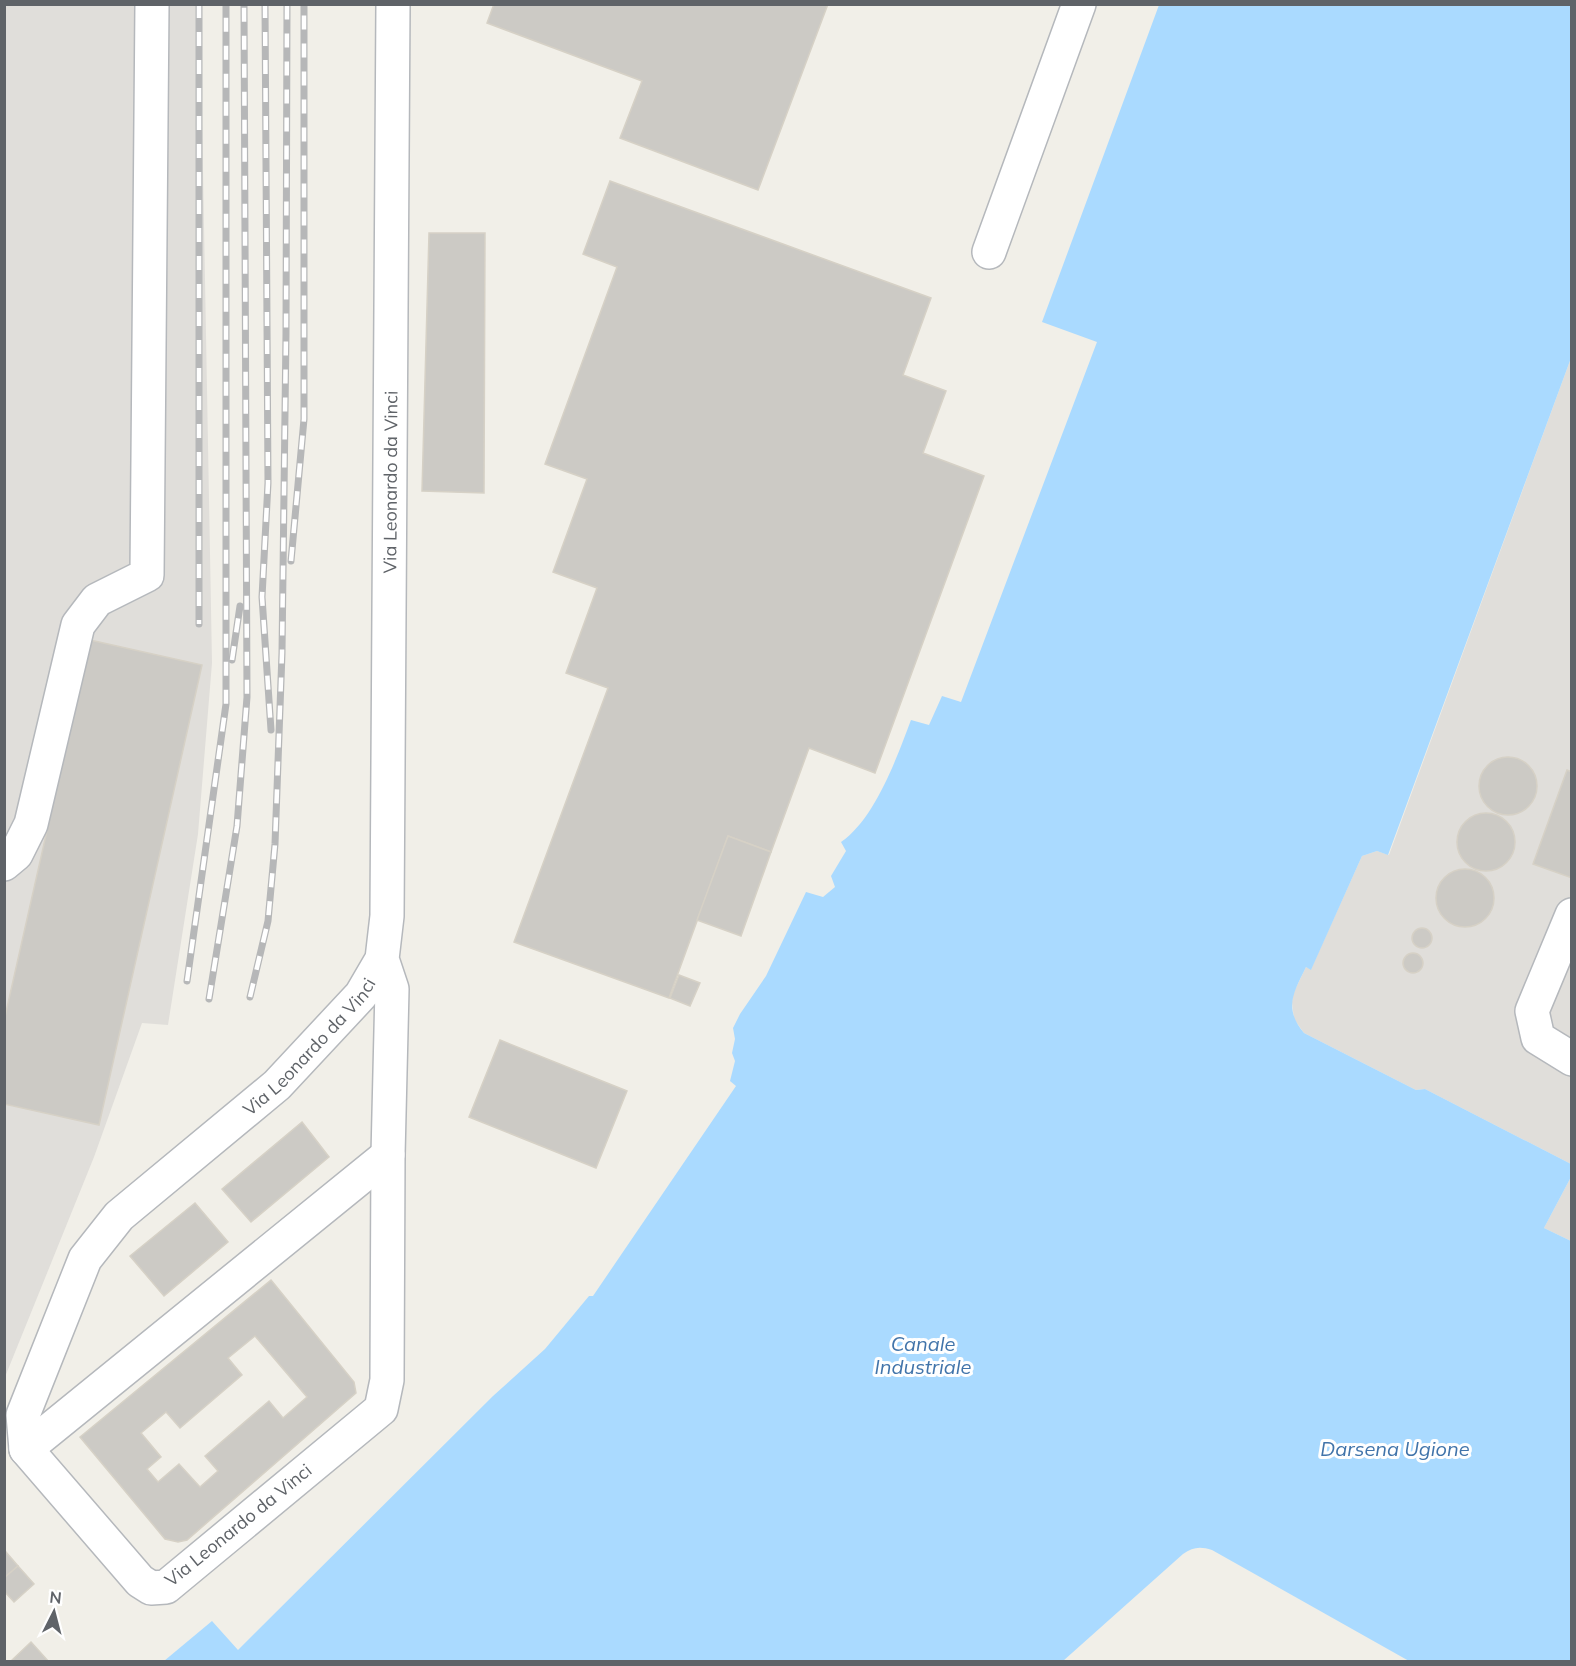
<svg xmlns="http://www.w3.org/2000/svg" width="1576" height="1666" viewBox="0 0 1576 1666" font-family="Mulish,sans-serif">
  <rect width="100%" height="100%" fill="#f1efe8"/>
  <g fill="#e0deda">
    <path d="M5 5H200L212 663 198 834 168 1025 142 1023 94 1157 5 1377Z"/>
    <path d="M1571 358V1164L1425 1089 1416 1090 1304 1033 1294 1019 1292 1002 1293 994 1306 967 1311 969 1362 856 1377 851 1389 855Z"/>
    <path d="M1571 1177V1241L1544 1228Z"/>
  </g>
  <path fill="#aadaff" d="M1159 5H1571V358L1388 855 1377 851 1362 856 1311 970 1306 967C1294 992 1283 1008 1304 1033L1416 1090 1425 1089 1571 1164V1177L1544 1228 1571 1241V1661H1409L1212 1550C1200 1546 1193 1547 1183 1554L1063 1661H164L212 1621 238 1650 493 1396 545 1349 584 1302 589 1296H593L736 1086 730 1081 735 1061 732 1053 735 1039 733 1028 740 1014 766 976 806 892 823 897 835 887 831 876 846 851 841 842C875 819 897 757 911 720L929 725 942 696 961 702 1097 342 1042 322Z"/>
  <g fill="#cccac5" stroke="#d6d1c6" stroke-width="1.5" fill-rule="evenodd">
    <path d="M494 4H828L758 190 620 138 642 81 487 23Z"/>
    <path d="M610 181 931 298 903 375 946 391 923 453 984 476 875 773 809 748 771 852 728 836 669 998 514 942 608 688 566 673 597 588 553 572 587 479 545 464 617 267 583 254Z"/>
    <path d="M429 233H485L484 493 422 491Z"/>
    <path d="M90 640 202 665 99 1125 4 1104V1021Z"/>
    <circle cx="1508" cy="786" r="29"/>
    <path d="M1567 770 1572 772V878L1533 864Z"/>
    <circle cx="1486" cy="842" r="29"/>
    <path d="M728 836 771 852 741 936 697 920Z"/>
    <circle cx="1465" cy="898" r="29"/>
    <circle cx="1422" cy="938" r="10"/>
    <circle cx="1413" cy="963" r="10"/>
    <path d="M679 975 700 983 690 1006 670 998Z"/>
    <path d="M500 1040 627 1091 596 1168 469 1117Z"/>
    <path d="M302 1122 329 1157 251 1222 222 1189Z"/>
    <path d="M195 1203 228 1242 164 1296 130 1256Z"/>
    <path d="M271 1280 354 1382 356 1393 187 1540 178 1542 165 1539 80 1437ZM255 1336 307 1397 283 1418 269 1401 205 1456 218 1471 200 1487 179 1464 158 1482 147 1469 161 1457 141 1433 166 1412 180 1428 242 1375 228 1358Z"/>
    <path d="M6 1552 18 1566 4 1578V1553Z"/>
    <path d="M18 1566 34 1584 14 1602 4 1591V1578Z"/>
    <path d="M31 1642 49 1662H10Z"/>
  </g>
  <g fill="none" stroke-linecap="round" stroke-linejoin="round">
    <g stroke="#b5b8bc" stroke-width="36">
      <g id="minor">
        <path d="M989 252 1079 4"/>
        <path d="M4 864 16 854 31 824 78 625 97 600 147 575 152 4"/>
        <path d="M1572 915 1532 1011 1538 1038 1572 1059"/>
        <path id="s1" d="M382 959 392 989 388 1155 387 1380 381 1409 166 1587 151 1588 140 1581 26 1449 23 1415 85 1259 119 1216 277 1085 361 995 382 959 387 916 393 4"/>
        <path d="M26 1449 388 1155"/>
      </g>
    </g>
    <use href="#minor" stroke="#fff" stroke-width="33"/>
    <g stroke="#b6b7b8" stroke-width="7">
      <g id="rail">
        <path d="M199 4V624"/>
        <path d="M265 4 268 483 262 597 271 730"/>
        <path d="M291 561 304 419V4"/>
        <path d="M232 660 240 606"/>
        <path d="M187 981 226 704V4"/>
        <path d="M250 997 268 921 275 844 282 653 286 333 287 4"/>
        <path d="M209 999 237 826 247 697 244 4"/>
      </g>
    </g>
    <use href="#rail" stroke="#fff" stroke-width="4.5" stroke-dasharray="14" stroke-linecap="butt"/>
  </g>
  <g text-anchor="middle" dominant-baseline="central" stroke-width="6" stroke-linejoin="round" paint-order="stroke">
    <g font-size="18" fill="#5f6368" stroke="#fff">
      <text stroke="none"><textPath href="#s1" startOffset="2038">Via Leonardo da Vinci</textPath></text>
      <text stroke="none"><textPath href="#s1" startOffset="1446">Via Leonardo da Vinci</textPath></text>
      <text transform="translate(238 1525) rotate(-39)">Via Leonardo da Vinci</text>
    </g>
    <g font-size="20" font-style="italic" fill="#4174aa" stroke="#fff">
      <text x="923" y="1343">Canale<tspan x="923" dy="23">Industriale</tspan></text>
      <text x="1395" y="1448">Darsena Ugione</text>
    </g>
  </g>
  <rect width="1576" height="1666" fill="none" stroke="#5f6368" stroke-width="12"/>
  <g transform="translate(54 1612) rotate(6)" stroke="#ffffff" stroke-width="4.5" paint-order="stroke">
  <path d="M0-4.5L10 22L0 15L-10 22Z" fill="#5f6368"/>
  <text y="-9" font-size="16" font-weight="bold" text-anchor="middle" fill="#5f6368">N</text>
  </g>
</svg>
